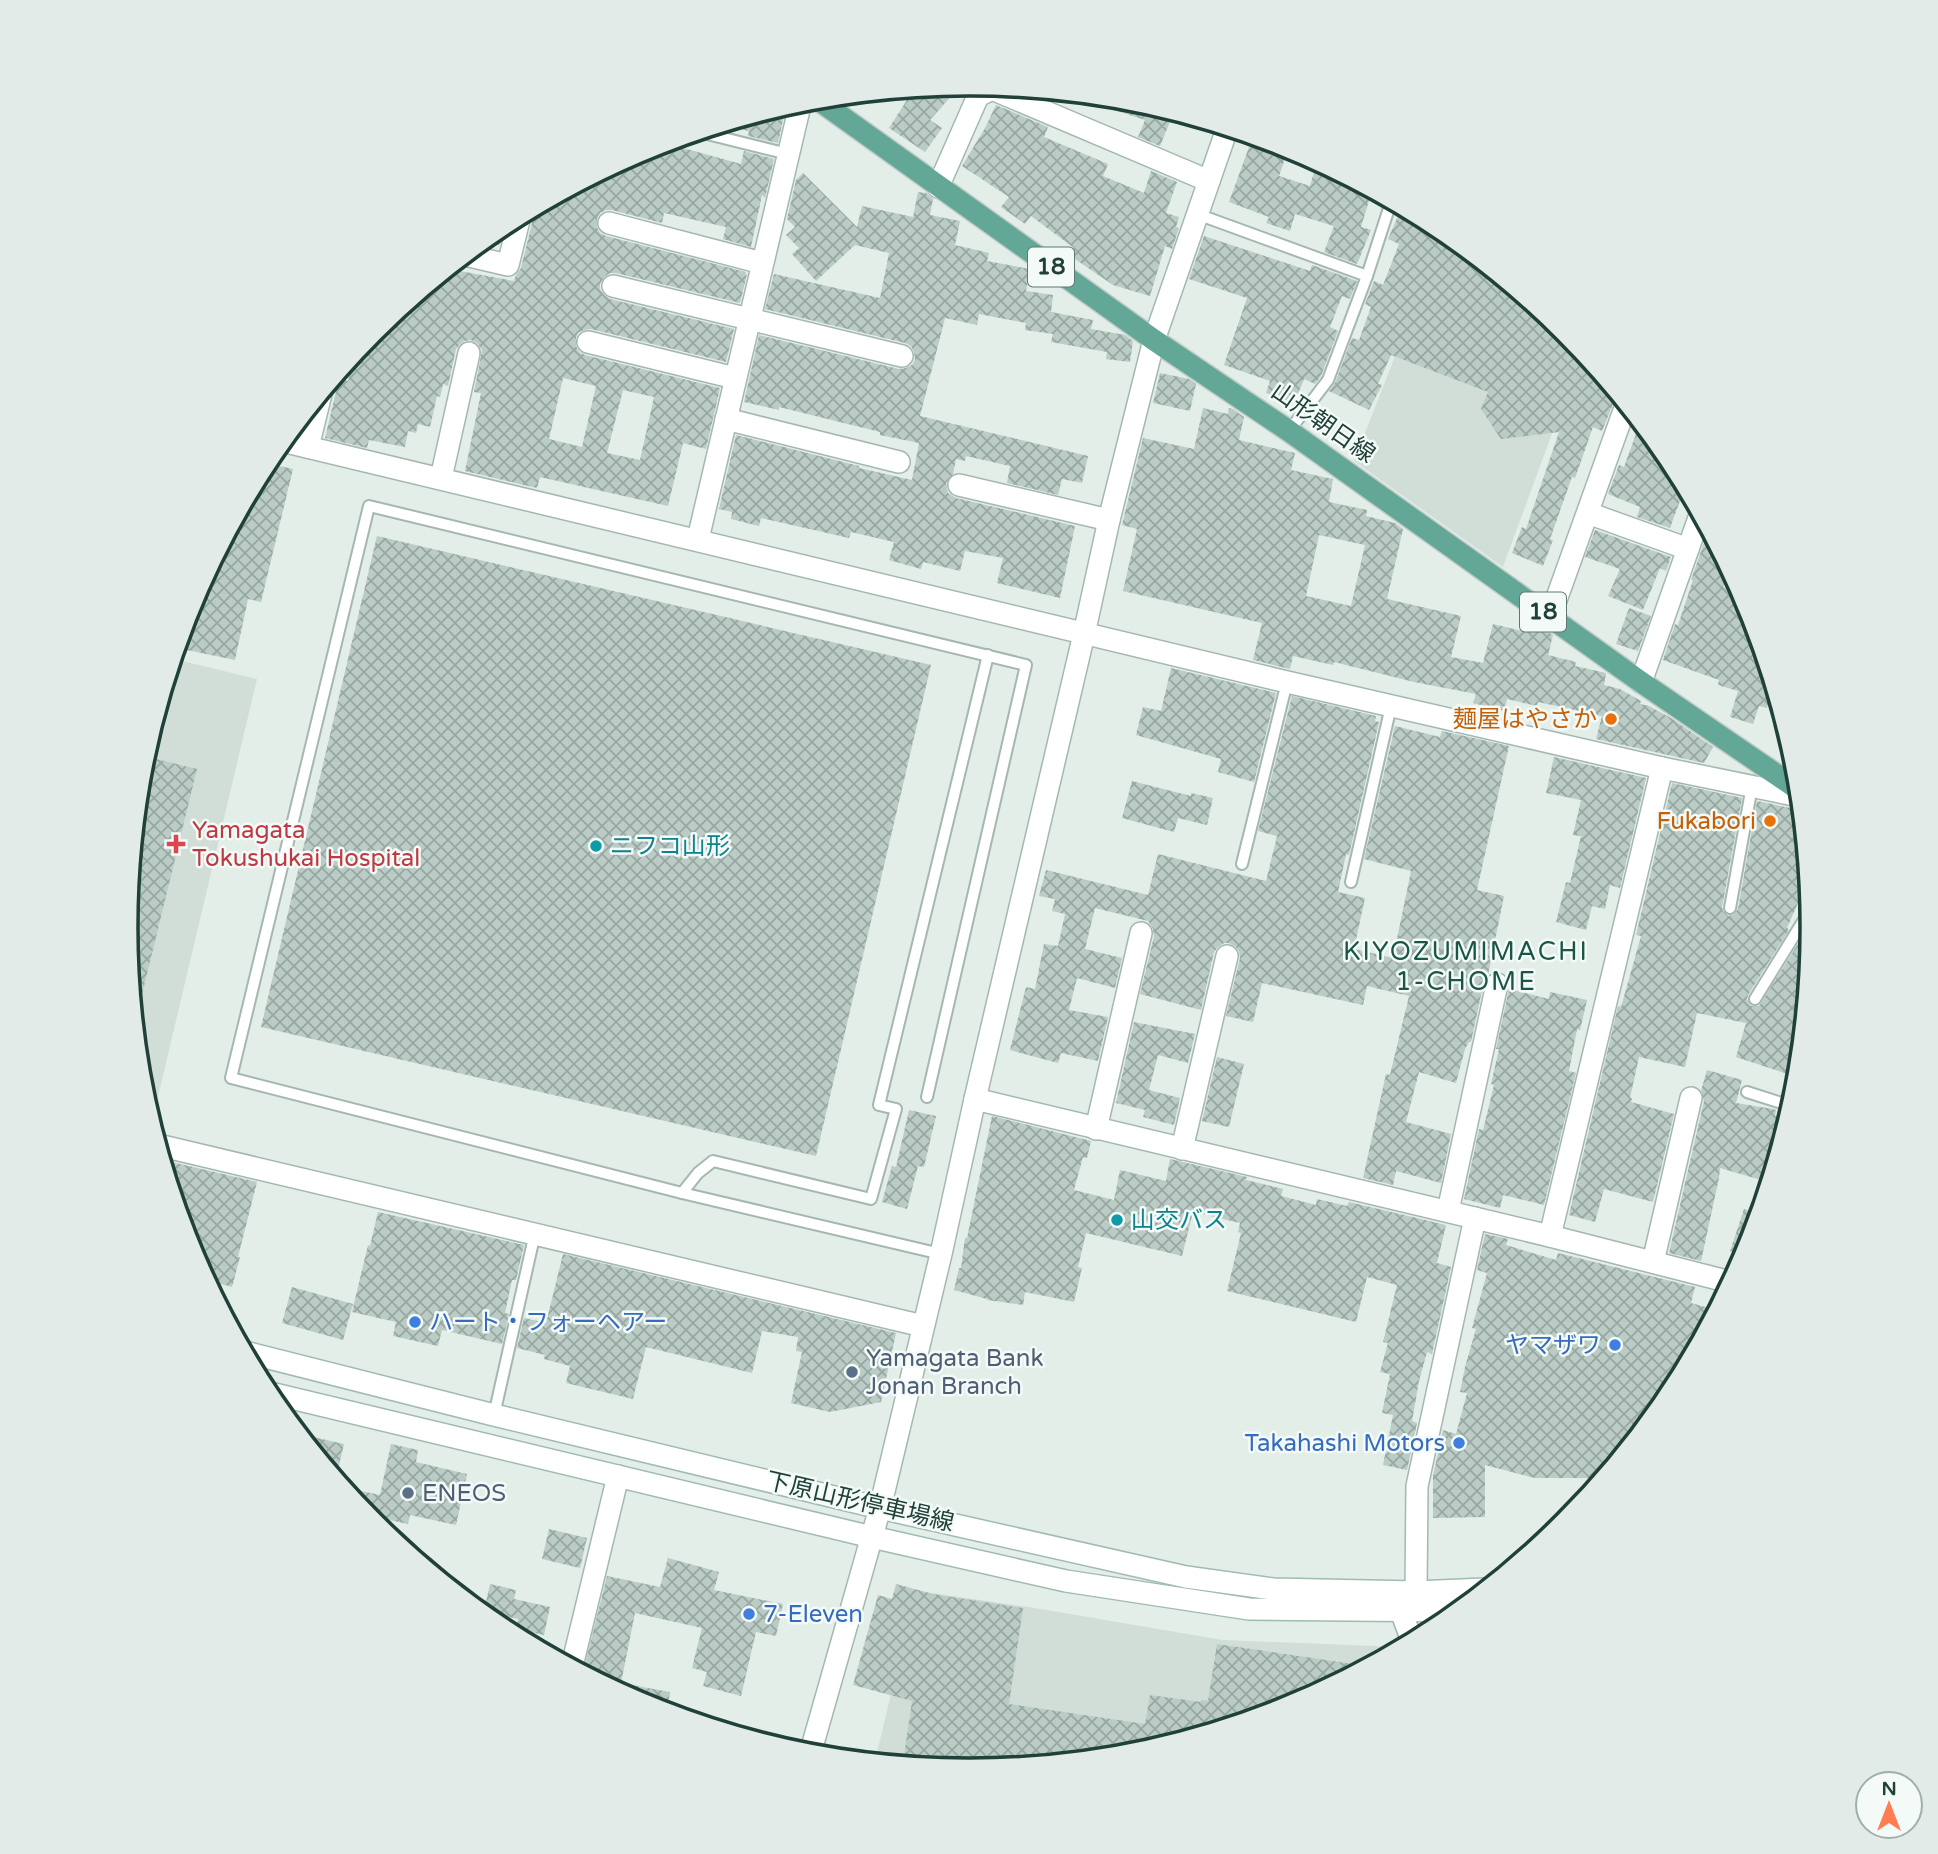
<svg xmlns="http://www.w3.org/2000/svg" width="1938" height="1854" viewBox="0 0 1938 1854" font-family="'Varela Round','Noto Sans JP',sans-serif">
  <defs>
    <pattern id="building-cross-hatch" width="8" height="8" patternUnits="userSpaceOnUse" patternTransform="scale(1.75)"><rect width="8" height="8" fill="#baccc5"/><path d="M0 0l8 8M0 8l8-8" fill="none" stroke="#97a7a1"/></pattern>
  </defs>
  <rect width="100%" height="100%" fill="#e3eee9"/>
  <g fill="#d1ded8">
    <path d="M1444 231 1565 331 1582 352 1503 567 1354 461Z"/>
    <path d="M174 659 257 679 152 1122 142 1091 126 927 142 762Z"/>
    <path d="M918 1591 1029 1607 1223 1640 1401 1647 1291 1706 1133 1754 969 1770 875 1761 889 1702Z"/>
  </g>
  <g fill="url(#building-cross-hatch)" fill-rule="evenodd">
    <path d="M961 85 930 120 942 128 925 152 889 128 914 89Z"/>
    <path d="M1027 90 1062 93 1058 103Z"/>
    <path d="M1094 96 1134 100 1174 112 1160 146 1138 137 1145 120 1093 103Z"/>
    <path d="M996 105 1048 127 1044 137 1108 164 1103 176 1144 193 1151 171 1177 182 1166 213 1179 217 1176 227 1179 228 1172 249 1165 246 1150 296 1113 285 1069 255 1074 248 1031 216 1025 224 1001 207 1009 197 962 166 985 128Z"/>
    <path d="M786 106 778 143 748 136 749 131 722 125Z"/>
    <path d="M1253 136 1289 147 1279 176 1310 186 1314 172 1364 187 1372 191 1361 227 1371 230 1357 264 1324 252 1334 226 1295 214 1290 231 1266 223 1269 217 1229 202Z"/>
    <path d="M665 143 741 164 744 151 774 159 765 198 762 195 751 247 723 239 726 227 664 213 662 223 612 210H606L600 213 597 219V227L600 233 606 236 746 272 745 276 747 274 740 303 616 273H610L604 277 600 284V289L604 295 610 299 734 329 726 362 591 329 584 330 578 333 576 338V346L579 352 585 355 720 388 706 449 683 443 668 506 540 477 537 488 465 471 481 393 474 392 482 350 477 343 471 340 464 341 460 344 456 349 448 386 443 384 440 397 437 396 430 427 418 424 416 433 408 431 405 447 369 440 367 448 325 438 339 379 348 381 355 353 373 331 455 263 461 267 460 271 514 281 516 275 521 268 533 219 531 210 647 148ZM563 378 596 386 582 447 549 439ZM623 390 654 397 640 460 607 453Z"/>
    <path d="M803 173 857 227 862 206 913 217 918 192 926 193 933 199 930 215 960 221 955 245 989 253 987 261 1030 269 1026 291 1053 295 1051 312 1093 320 1091 329 1125 335 1133 341 1130 362 1106 359 1107 352 1051 342 1053 334 1025 330 1026 323 979 314 977 325 945 318 920 416 1088 456 1082 483 1062 479 1058 495 1007 483 1010 466 966 456 965 461 956 459 953 474 946 483 948 493 956 498 1075 526 1060 598 997 583 1003 558 965 551 960 571 923 562 921 569 889 560 894 542 851 532 849 538 761 518 759 526 731 519 732 512 719 509 736 435 859 466V468L912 480 919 443 880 435V432L779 407V410L744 402 759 335 899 369 906 368 912 365 915 360 914 352 911 346 905 343 765 309 774 274 880 298 889 253 855 245 816 281 792 254 799 248 786 235 795 227 787 219 796 180Z"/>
    <path d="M1402 207 1438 226 1565 331 1617 394 1602 431 1593 427 1575 478 1572 477 1550 539 1553 540 1543 566 1512 553 1522 527 1526 529 1559 432 1501 439 1481 409 1488 392 1391 355 1378 384 1382 385 1369 410 1329 391 1335 383 1352 338 1359 340 1371 307 1365 304 1374 281 1383 285 1399 244 1388 239Z"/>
    <path d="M505 224 499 245 482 241 501 226Z"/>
    <path d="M1204 236 1310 271 1312 265 1357 281 1350 299 1342 296 1330 327 1338 331 1321 376 1315 384 1304 379 1294 404 1266 393 1270 381 1224 365 1247 298 1189 279Z"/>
    <path d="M1160 373 1189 379 1196 384 1190 411 1153 403Z"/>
    <path d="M1203 408 1228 414 1229 408 1233 409 1244 417 1239 440 1295 453 1291 470 1333 479 1329 502 1367 510 1366 516 1395 523 1403 529 1387 599 1461 616 1451 657 1483 663 1493 624 1526 632 1529 618 1553 635 1548 655 1576 662 1575 666 1606 673 1604 685 1620 689 1641 701 1640 704 1649 706 1671 718 1713 747 1704 763 1596 739 1602 716 1538 702 1537 706 1507 699 1504 711 1473 703 1476 694 1414 682 1334 662 1333 665 1293 656 1290 669 1253 660 1262 623 1123 591 1137 529 1122 525 1143 438 1194 449ZM1319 535 1365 545 1351 606 1306 596Z"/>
    <path d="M1637 431 1652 436 1670 459 1685 487 1670 528 1637 517 1640 507 1608 494 1619 465 1624 467Z"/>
    <path d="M266 463 293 469 261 602 248 599 235 660 177 648 190 604Z"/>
    <path d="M1595 530 1671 557 1666 571 1660 568 1643 610 1608 596 1620 569 1585 557Z"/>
    <path d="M1708 531 1729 569 1723 587 1742 593 1748 605 1773 689 1767 708 1759 706 1753 724 1730 717 1738 691 1718 685 1719 680 1663 660 1675 624 1678 625 1693 580H1691Z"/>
    <path d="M377 536 931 665 816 1156 261 1027Z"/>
    <path d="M1629 608 1651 616 1638 651 1616 644Z"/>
    <path d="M1171 668 1276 693 1254 782 1218 772 1221 759 1136 735 1143 707 1161 711Z"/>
    <path d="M1292 696 1376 716 1375 721 1379 722 1349 855 1346 854 1338 892 1365 898 1354 949 1393 958 1411 871 1364 859 1395 726 1440 737 1442 731 1509 746 1477 890 1504 896 1488 975 1484 981 1471 1042H1469L1465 1049 1456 1083 1419 1072 1406 1122 1451 1134 1441 1183 1396 1171 1393 1185 1363 1178 1386 1074 1390 1075 1409 996 1367 986 1363 1005 1262 983 1253 1022 1226 1016 1240 958 1239 952 1236 947 1229 943H1224L1218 947 1214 952 1201 1010 1140 994 1154 936 1153 929 1148 921 1095 908 1085 949 1122 958 1115 988 1077 978 1069 1010 1108 1017 1098 1061 1061 1053 1058 1063 1010 1050 1026 987 1035 989 1044 944 1058 946 1065 914 1052 911 1055 899 1039 896 1046 870 1148 895 1158 854 1266 881 1277 836 1258 831Z"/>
    <path d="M144 756 197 769 137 1015H135L126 927Z"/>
    <path d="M1554 757 1646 778 1620 888 1610 885 1605 909 1592 906 1586 930 1556 922 1566 882 1570 883 1581 836 1573 835 1581 800 1546 793Z"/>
    <path d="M1132 781 1191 796V793L1213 798 1207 825 1178 818 1174 832 1122 818Z"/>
    <path d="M1672 783 1742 798 1722 907 1723 911 1728 916 1733 915 1738 909 1757 801 1800 810 1808 887 1804 897 1801 896 1787 928 1789 930 1748 995 1747 999 1751 1006H1759L1801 939 1810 946 1797 1077 1736 1057 1746 1023 1697 1013 1685 1067 1639 1057 1630 1098H1632L1631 1102 1674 1114 1653 1202 1604 1189 1595 1222 1569 1215 1618 1006 1621 1007 1641 936 1636 935Z"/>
    <path d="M1509 989 1549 999 1550 992 1587 1000 1580 1030 1577 1029 1569 1071 1576 1073 1544 1205 1503 1195 1500 1208 1464 1199 1479 1129 1483 1130 1494 1085 1491 1084 1499 1049H1496Z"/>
    <path d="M1134 1022 1195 1034 1188 1063 1158 1055 1149 1090 1180 1098 1174 1125 1143 1117 1145 1110 1116 1103Z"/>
    <path d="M1217 1057 1244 1064 1229 1127 1202 1121Z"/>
    <path d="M1707 1070 1742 1080 1736 1103 1773 1109 1776 1110 1775 1116 1788 1118 1768 1182 1720 1168 1719 1178 1701 1261 1669 1253 1704 1101 1701 1091Z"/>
    <path d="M909 1110 936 1116 924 1167 918 1166 907 1209 882 1202 892 1166 896 1167Z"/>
    <path d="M992 1116 1091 1141 1087 1158 1083 1157 1074 1190 1114 1200 1120 1170 1166 1181 1170 1159 1247 1177 1246 1180 1283 1189 1281 1196 1316 1205 1317 1199 1347 1206 1349 1202 1446 1225 1437 1263 1451 1267 1432 1354 1427 1352 1419 1381 1412 1421 1417 1423 1407 1470 1383 1465 1393 1415 1382 1413 1390 1374 1380 1372 1388 1343 1383 1342 1397 1285 1367 1277 1356 1322 1227 1291 1241 1233 1238 1232 1240 1223 1193 1212 1182 1256 1086 1233 1078 1267 1082 1268 1074 1302 1025 1292 1023 1305 987 1300V1299L954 1290 959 1268H961L965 1238H967Z"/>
    <path d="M163 1160 257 1182 238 1257H240L232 1287 207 1280 190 1249Z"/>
    <path d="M1744 1209 1759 1214 1745 1256 1730 1251Z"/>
    <path d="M378 1212 524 1245 516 1280H512L505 1313 509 1314 502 1344 442 1330 438 1346 393 1336 396 1322 352 1312 368 1245 370 1246Z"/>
    <path d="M1485 1234 1508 1239 1506 1245 1556 1260 1558 1253 1695 1287 1691 1303 1716 1310 1670 1396 1602 1478H1535L1485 1465V1517L1433 1518V1476L1443 1430 1456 1434 1467 1393 1460 1392 1465 1367 1476 1329 1472 1328 1487 1273 1477 1270Z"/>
    <path d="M563 1254 896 1333 881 1402 830 1412 791 1403 802 1352 796 1351 798 1337 762 1331 752 1373 646 1347 633 1399 566 1383 570 1366 544 1359 545 1355 517 1348 524 1318 546 1323Z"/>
    <path d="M292 1287 353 1304 343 1340 282 1323Z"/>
    <path d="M300 1434 344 1444 336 1478 310 1447Z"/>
    <path d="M391 1444 418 1450 416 1462 467 1474 456 1525 410 1515 408 1524 366 1515 343 1487 380 1495Z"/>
    <path d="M549 1529 587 1538 580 1568 542 1559Z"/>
    <path d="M668 1558 719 1572 714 1590 783 1604 776 1636 756 1632 741 1696 703 1686 707 1672 692 1668 702 1628 635 1613 621 1683 670 1692 667 1712 646 1706 583 1672 607 1576 660 1587Z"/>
    <path d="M490 1584 516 1590 514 1599 550 1607 544 1635 516 1629 518 1619 484 1611Z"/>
    <path d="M896 1584 933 1594 1023 1608 1009 1704 1145 1724 1150 1695 1201 1702V1700L1208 1701 1217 1644 1366 1666 1291 1706 1133 1754 969 1770 903 1763 912 1701 853 1685 878 1595 892 1599Z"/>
  </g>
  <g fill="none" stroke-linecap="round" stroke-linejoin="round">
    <g stroke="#a5b7b1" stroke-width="14">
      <g id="service">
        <path d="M699 132 788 154"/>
        <path d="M1197 214 1367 276"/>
        <path d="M1289 431 1328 380 1367 276 1391 202"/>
        <path d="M1242 864 1287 682"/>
        <path d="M1351 882 1391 706"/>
        <path d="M1730 908 1752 786"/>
        <path d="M1755 999 1810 910"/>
        <path d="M1747 1092 1791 1106"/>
        <path d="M927 1097 1026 665 369 506 231 1078 682 1193 941 1254"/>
        <path d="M682 1193 698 1173 713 1161 871 1199 896 1109 879 1105 988 655"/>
        <path d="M494 1415 535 1233"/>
      </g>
    </g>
    <g stroke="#a5b7b1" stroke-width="24">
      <g id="minor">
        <path d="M938 187 978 96 992 89 1209 181"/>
        <path d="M609 223 762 263"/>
        <path d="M465 255 508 265 520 216"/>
        <path d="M613 286 902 356"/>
        <path d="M588 342 735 378"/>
        <path d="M726 419 899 462"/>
        <path d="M282 441 1287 682 1662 768 1799 796"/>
        <path d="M308 447 321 394"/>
        <path d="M441 478 469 353"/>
        <path d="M959 485 1109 520"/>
        <path d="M1588 513 1688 549"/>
        <path d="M698 539 801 101"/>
        <path d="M1550 617 1626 405"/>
        <path d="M1641 682 1700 515"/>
        <path d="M975 1099 1550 1236 1730 1282"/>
        <path d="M1096 1129 1141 933"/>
        <path d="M158 1145 923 1326"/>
        <path d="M1182 1149 1227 956"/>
        <path d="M1448 1211 1497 984"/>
        <path d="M1550 1236 1662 768"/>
        <path d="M1653 1262 1691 1098"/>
        <path d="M1416 1592 1417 1486 1475 1218"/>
        <path d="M1401 1611 1412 1641"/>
        <path d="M572 1666 618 1476"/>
      </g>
    </g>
    <g stroke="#a5b7b1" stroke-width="24">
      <path id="tertiary" d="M810 1754 880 1508 941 1254 975 1099 1084 634 1109 520 1154 340 1227 129"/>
    </g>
    <g stroke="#a0bbb2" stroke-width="24">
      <g id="secondary">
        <path d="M245 1352 494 1415 880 1508 1186 1577 1273 1589 1416 1592 1484 1589"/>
        <path d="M266 1392 872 1537 1066 1581 1249 1609 1457 1611"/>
      </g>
    </g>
    <g stroke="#c1cac8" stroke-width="24">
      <path id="primary" d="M817 99 1154 340 1289 431 1641 682 1799 790"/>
    </g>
    <use href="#service" stroke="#fff" stroke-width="10"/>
    <use href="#minor" stroke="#fff" stroke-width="21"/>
    <use href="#tertiary" stroke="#fff" stroke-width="21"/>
    <use href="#secondary" stroke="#fff" stroke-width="21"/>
    <use href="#primary" stroke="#63a897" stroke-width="21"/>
  </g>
  <g fill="#e8710a" stroke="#f4faf7" stroke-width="2.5">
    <circle cx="1611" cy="719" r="7"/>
    <circle cx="1770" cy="821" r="7"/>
  </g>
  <path fill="#e0444e" stroke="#f4faf7" stroke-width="2.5" d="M172.5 833.5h7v7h7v7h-7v7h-7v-7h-7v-7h7z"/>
  <g fill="#0f9aa8" stroke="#f4faf7" stroke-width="2.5">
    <circle cx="596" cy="846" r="7"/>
    <circle cx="1117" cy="1220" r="7"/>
  </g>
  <g fill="#3f7fe0" stroke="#f4faf7" stroke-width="2.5">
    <circle cx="415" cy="1322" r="7"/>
    <circle cx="1615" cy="1345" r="7"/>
    <circle cx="1459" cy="1443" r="7"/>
    <circle cx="749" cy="1614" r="7"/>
  </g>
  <g fill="#5c6f8a" stroke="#f4faf7" stroke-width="2.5">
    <circle cx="852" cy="1372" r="7"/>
    <circle cx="408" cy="1493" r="7"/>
  </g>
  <g text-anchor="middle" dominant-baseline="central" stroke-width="5" stroke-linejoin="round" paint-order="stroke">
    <g fill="#f4faf7" stroke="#607872" stroke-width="2">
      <rect x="1028" y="247.5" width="46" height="39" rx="5"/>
      <rect x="1520" y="592.5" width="46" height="39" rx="5"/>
    </g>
    <g font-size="23" font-weight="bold" fill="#204139">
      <text x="1051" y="267">18</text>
      <text x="1543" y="612">18</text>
    </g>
    <g font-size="24" fill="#204139" stroke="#f4faf7">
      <text transform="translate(1323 423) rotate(35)">山形朝日線</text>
      <text transform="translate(860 1502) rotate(13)">下原山形停車場線</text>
    </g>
    <g font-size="24" fill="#c56008" stroke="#f4faf7" text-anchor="end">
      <text x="1597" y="719">麺屋はやさか</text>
      <text x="1756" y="821">Fukabori</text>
    </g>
    <g font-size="24" fill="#be3a42" stroke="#f4faf7" text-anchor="start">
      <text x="192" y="830">Yamagata<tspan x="192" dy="28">Tokushukai Hospital</tspan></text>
    </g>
    <g font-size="24" fill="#0d838f" stroke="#f4faf7" text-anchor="start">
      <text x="610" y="846">ニフコ山形</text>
      <text x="1131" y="1220">山交バス</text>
    </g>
    <g font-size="24" fill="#366cbe" stroke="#f4faf7" text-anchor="start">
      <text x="429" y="1322">ハート・フォーヘアー</text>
      <text x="1601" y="1345" text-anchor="end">ヤマザワ</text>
      <text x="1445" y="1443" text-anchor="end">Takahashi Motors</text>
      <text x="763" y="1614">7-Eleven</text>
    </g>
    <g font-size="24" fill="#4e5e75" stroke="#f4faf7" text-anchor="start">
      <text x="866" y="1358">Yamagata Bank<tspan x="866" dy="28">Jonan Branch</tspan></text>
      <text x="422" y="1493">ENEOS</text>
    </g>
    <g font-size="26" letter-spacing="2" fill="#1a5648" stroke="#f4faf7">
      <text x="1466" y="951">KIYOZUMIMACHI<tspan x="1466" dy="30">1-CHOME</tspan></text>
    </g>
  </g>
  <path d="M0 0H1938V1854H0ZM138 927a831 831 0 1 1 1662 0a831 831 0 1 1-1662 0Z" fill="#e3ebe8" fill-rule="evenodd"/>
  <path fill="none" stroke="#204139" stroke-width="3.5" d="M138 927a831 831 0 1 1 1662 0a831 831 0 1 1-1662 0Z"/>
  <g transform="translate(1889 1805)"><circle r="33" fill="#f4faf7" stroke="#9fb0ab" stroke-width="2"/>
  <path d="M0-5L12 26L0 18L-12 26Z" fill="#ff7d50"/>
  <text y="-10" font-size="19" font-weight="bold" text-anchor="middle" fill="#204139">N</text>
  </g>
</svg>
